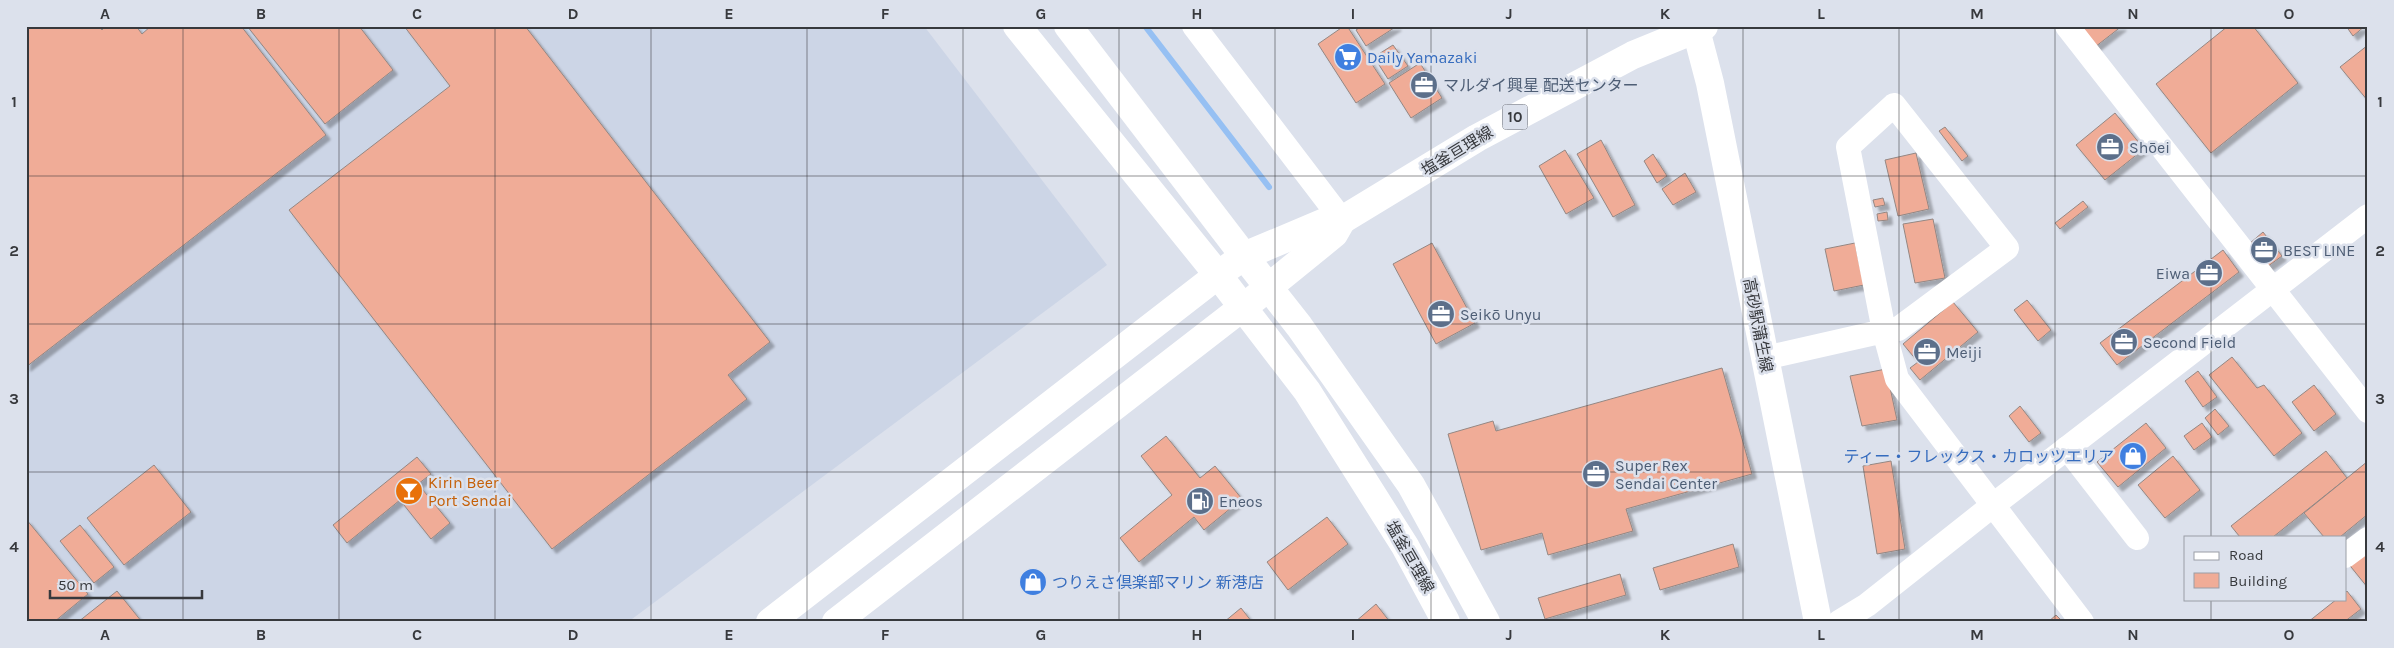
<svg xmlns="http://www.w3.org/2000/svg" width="2394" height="648" viewBox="0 0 2394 648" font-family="Karla,'Noto Sans JP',sans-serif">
  <defs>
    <filter id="shadow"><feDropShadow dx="4.5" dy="4.5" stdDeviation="1" flood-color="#0004"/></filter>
  </defs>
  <rect width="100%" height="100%" fill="#dce1ec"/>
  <path fill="#ccd5e6" d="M26 26H924L1107 265 628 622H26Z"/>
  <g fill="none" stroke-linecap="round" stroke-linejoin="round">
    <path stroke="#96c0f3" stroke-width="6" d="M1145 26 1269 187"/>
  </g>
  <g fill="#f0ac97" stroke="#948783" filter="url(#shadow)">
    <path d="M26 26H98L102 30 106 26H136L142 34 151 26H163L165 28 168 26H241L326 135 26 367Z"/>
    <path d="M247 26H359L393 70 325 124Z"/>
    <path d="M404 26H525L770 342 728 375 747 399 552 549 289 210 450 86Z"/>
    <path d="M1344 26H1347L1385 84 1356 103 1318 44Z"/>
    <path d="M1362 26H1397L1366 46 1356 30Z"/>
    <path d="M2079 26H2122L2095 47Z"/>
    <path d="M2228 26H2253L2298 83 2211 153 2156 84Z"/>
    <path d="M2346 26H2365L2353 36Z"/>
    <path d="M1393 45 1408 66 1388 79 1374 57Z"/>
    <path d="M2368 45V101L2340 67Z"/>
    <path d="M1420 63 1442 98 1411 118 1389 83Z"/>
    <path d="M2115 113 2144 149 2105 180 2076 145Z"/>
    <path d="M1945 127 1968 156 1962 161 1939 131Z"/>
    <path d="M1601 140 1635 205 1613 217 1577 154Z"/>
    <path d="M1565 150 1594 198 1566 214 1539 166Z"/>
    <path d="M1916 153 1929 209 1898 216 1885 160Z"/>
    <path d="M1653 154 1667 176 1657 183 1644 161Z"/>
    <path d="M1685 173 1696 192 1673 205 1662 189Z"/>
    <path d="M1883 198 1885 205 1875 207 1873 200Z"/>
    <path d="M2083 201 2088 207 2060 229 2055 223Z"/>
    <path d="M1887 212 1888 220 1878 221 1877 214Z"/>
    <path d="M1933 219 1945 278 1915 283 1903 224Z"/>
    <path d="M2263 232 2282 256 2267 267 2249 244Z"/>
    <path d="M1432 243 1475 323 1436 344 1393 264Z"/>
    <path d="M1855 243 1864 285 1834 291 1825 249Z"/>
    <path d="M2223 250 2239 272 2117 365 2100 343Z"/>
    <path d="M2027 300 2051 330 2038 341 2014 310Z"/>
    <path d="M1953 302 1978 332 1920 380 1910 368 1918 362 1903 344Z"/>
    <path d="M2232 357 2257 388 2264 385 2302 433 2274 456 2209 375Z"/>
    <path d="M1722 368 1752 474 1626 509 1633 531 1548 555 1542 533 1481 550 1448 434 1493 421 1496 431Z"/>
    <path d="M1886 369 1897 420 1862 426 1850 376Z"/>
    <path d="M2198 371 2217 397 2203 407 2185 381Z"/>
    <path d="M2314 385 2336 414 2314 431 2292 402Z"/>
    <path d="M2020 406 2041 433 2029 442 2009 416Z"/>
    <path d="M2215 409 2229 426 2218 435 2205 418Z"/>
    <path d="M2146 423 2166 448 2118 487 2097 462Z"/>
    <path d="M2202 423 2212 437 2194 450 2184 436Z"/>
    <path d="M1166 436 1200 478 1215 466 1242 499 1204 530 1194 517 1139 562 1120 538 1172 495 1141 456Z"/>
    <path d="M2326 451 2347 478 2273 537H2240L2231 526Z"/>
    <path d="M2173 456 2200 490 2165 518 2138 485Z"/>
    <path d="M417 457 431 474 418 484 450 523 431 539 400 500 347 543 333 525Z"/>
    <path d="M1891 461 1905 549 1877 554 1863 466Z"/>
    <path d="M2368 461V514L2340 537H2324L2304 513Z"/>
    <path d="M154 465 191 512 124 565 87 518Z"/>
    <path d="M1327 517 1348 544 1288 590 1267 562Z"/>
    <path d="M26 519 88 594 54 622H26Z"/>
    <path d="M80 525 114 567 94 583 60 541Z"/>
    <path d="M1733 544 1739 567 1660 590 1653 568Z"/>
    <path d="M2368 547V588L2347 562Z"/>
    <path d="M1620 574 1626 595 1545 619 1538 598Z"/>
    <path d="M117 591 142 622H78Z"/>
    <path d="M2347 591 2361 609 2344 622H2308L2337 599H2345V593Z"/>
    <path d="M1376 604 1390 622H1355Z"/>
    <path d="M1241 608 1252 622H1224Z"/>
    <path d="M2056 615 2063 622H2048Z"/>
  </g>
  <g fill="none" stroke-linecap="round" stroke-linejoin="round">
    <g stroke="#fff" stroke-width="24">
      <path d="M1194 26 1342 220"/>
      <path d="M2067 26 2368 411"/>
      <path d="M1765 358 1884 331 1898 329 2007 248 1894 105 1848 147 1884 331 1897 379 2082 622"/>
      <path d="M2067 448 2137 538"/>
      <path d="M2345 556 2368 539"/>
      <path d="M1839 622 1867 605 1992 506 2368 216"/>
    </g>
    <g stroke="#fff" stroke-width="28">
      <path d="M1068 26 1244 256"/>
      <path d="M1695 26 1710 83 1818 622"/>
      <path d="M770 622 1218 275 1017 26"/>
      <path d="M836 622 1243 307"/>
    </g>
    <g stroke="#fff" stroke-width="28">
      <path d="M1244 256 1299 326 1411 485 1486 622"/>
      <path d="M1254 299 1334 234 1342 220"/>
      <path d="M1446 622 1405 546 1307 391 1218 275 1244 256 1325 222 1342 220 1477 138 1633 55 1704 26"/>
    </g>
  </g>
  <path fill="none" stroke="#37393d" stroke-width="1" stroke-opacity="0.55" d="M183 26V622M339 26V622M495 26V622M651 26V622M807 26V622M963 26V622M1119 26V622M1275 26V622M1431 26V622M1587 26V622M1743 26V622M1899 26V622M2055 26V622M2211 26V537M26 176H2368M26 324H2368M26 472H2368M2211 599V622"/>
  <defs>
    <g id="supermarket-disc" transform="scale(1.4375)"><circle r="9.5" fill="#3f7fe0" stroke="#dce1ec"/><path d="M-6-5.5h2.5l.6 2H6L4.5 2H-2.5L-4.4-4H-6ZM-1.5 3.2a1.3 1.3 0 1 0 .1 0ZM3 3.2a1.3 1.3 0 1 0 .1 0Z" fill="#fff"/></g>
    <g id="office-disc" transform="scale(1.4375)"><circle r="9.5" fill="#5c6f8a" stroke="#dce1ec"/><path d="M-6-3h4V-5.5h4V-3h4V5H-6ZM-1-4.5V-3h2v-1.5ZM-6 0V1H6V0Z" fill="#fff"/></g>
    <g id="shop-disc" transform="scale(1.4375)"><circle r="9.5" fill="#3f7fe0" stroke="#dce1ec"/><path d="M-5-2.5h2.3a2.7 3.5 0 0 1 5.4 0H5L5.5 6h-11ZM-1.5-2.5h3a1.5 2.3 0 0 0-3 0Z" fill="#fff"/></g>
    <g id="bar-disc" transform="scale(1.4375)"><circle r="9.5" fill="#e8710a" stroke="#dce1ec"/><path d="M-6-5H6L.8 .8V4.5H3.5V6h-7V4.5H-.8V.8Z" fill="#fff"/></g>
    <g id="fuel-disc" transform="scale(1.4375)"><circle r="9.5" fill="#5c6f8a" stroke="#dce1ec"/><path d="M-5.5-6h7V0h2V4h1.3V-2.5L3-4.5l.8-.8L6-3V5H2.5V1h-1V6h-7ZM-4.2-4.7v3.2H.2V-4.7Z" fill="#fff"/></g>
  </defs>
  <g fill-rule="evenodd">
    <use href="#supermarket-disc" x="1348" y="57"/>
    <use href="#office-disc" x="1424" y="85"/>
    <use href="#office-disc" x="2110" y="147"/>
    <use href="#office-disc" x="2264" y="250"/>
    <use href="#office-disc" x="2209" y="273"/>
    <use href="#office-disc" x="1441" y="314"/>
    <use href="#office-disc" x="2124" y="342"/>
    <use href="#office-disc" x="1927" y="352"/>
    <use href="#shop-disc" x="2133" y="456"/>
    <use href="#office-disc" x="1596" y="474"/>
    <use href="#bar-disc" x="409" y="491"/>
    <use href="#fuel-disc" x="1200" y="501"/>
    <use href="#shop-disc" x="1033" y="582"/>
  </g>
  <g text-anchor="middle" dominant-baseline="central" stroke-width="5" stroke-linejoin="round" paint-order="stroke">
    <rect fill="#dce1ec" stroke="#686b72" stroke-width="1" x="1502.5" y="104.5" width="25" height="25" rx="4"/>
    <g font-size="15" font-weight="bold" fill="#37393d">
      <text x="1515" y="117">10</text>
    </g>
    <g font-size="16" fill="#366cbe" stroke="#dce1ec" text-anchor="start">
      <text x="1367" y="57">Daily Yamazaki</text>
      <text x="2114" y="456" text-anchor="end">ティー・フレックス・カロッツエリア</text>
      <text x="1052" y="582">つりえさ倶楽部マリン 新港店</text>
    </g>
    <g font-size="16" fill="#4e5e75" stroke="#dce1ec" text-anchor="start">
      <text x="1443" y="85">マルダイ興星 配送センター</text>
      <text x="2129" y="147">Shōei</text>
      <text x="2283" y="250">BEST LINE</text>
      <text x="2190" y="273" text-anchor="end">Eiwa</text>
      <text x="1460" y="314">Seikō Unyu</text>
      <text x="2143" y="342">Second Field</text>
      <text x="1946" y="352">Meiji</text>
      <text x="1615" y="465">Super Rex<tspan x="1615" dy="18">Sendai Center</tspan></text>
      <text x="1219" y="501">Eneos</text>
    </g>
    <g font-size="16" fill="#37393d" stroke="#dce1ec">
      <text transform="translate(1457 151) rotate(-31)">塩釜亘理線</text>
      <text transform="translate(1758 325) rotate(79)">高砂駅蒲生線</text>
      <text transform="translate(1410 557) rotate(60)">塩釜亘理線</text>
    </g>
    <g font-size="16" fill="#c56008" stroke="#dce1ec" text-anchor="start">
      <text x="428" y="482">Kirin Beer<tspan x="428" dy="18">Port Sendai</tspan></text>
    </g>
  </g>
  <rect width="2394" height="648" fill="none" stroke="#dce1ec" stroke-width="55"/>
  <rect x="2184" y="536" width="162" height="65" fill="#dce1ec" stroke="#9a9ea6"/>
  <rect x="2194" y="552" width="25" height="8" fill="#ffffff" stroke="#9a9ea6"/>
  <text x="2229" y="560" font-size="15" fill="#37393d">Road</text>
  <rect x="2194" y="573" width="25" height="15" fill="#f0ac97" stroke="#9a9ea6"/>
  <text x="2229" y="586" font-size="15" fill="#37393d">Building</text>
  <path d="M50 590v8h152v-8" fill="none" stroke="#37393d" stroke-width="2.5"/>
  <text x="58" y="590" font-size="15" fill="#37393d" stroke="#dce1ec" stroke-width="4" paint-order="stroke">50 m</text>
  <rect x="28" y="28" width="2338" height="592" fill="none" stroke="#37393d" stroke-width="2"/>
  <g font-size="16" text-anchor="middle" font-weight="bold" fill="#37393d">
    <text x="105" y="19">A</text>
    <text x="261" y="19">B</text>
    <text x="417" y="19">C</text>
    <text x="573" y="19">D</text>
    <text x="729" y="19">E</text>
    <text x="885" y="19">F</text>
    <text x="1041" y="19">G</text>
    <text x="1197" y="19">H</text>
    <text x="1353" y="19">I</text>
    <text x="1509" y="19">J</text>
    <text x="1665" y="19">K</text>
    <text x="1821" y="19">L</text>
    <text x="1977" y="19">M</text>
    <text x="2133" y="19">N</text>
    <text x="2289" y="19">O</text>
    <text x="14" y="107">1</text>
    <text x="2380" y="107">1</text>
    <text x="14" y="256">2</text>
    <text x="2380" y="256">2</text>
    <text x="14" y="404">3</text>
    <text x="2380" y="404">3</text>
    <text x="14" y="552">4</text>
    <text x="2380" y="552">4</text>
    <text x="105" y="640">A</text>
    <text x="261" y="640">B</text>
    <text x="417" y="640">C</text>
    <text x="573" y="640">D</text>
    <text x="729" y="640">E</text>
    <text x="885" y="640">F</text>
    <text x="1041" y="640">G</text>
    <text x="1197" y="640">H</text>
    <text x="1353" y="640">I</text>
    <text x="1509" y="640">J</text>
    <text x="1665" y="640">K</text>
    <text x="1821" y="640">L</text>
    <text x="1977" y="640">M</text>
    <text x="2133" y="640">N</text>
    <text x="2289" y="640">O</text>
  </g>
</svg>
